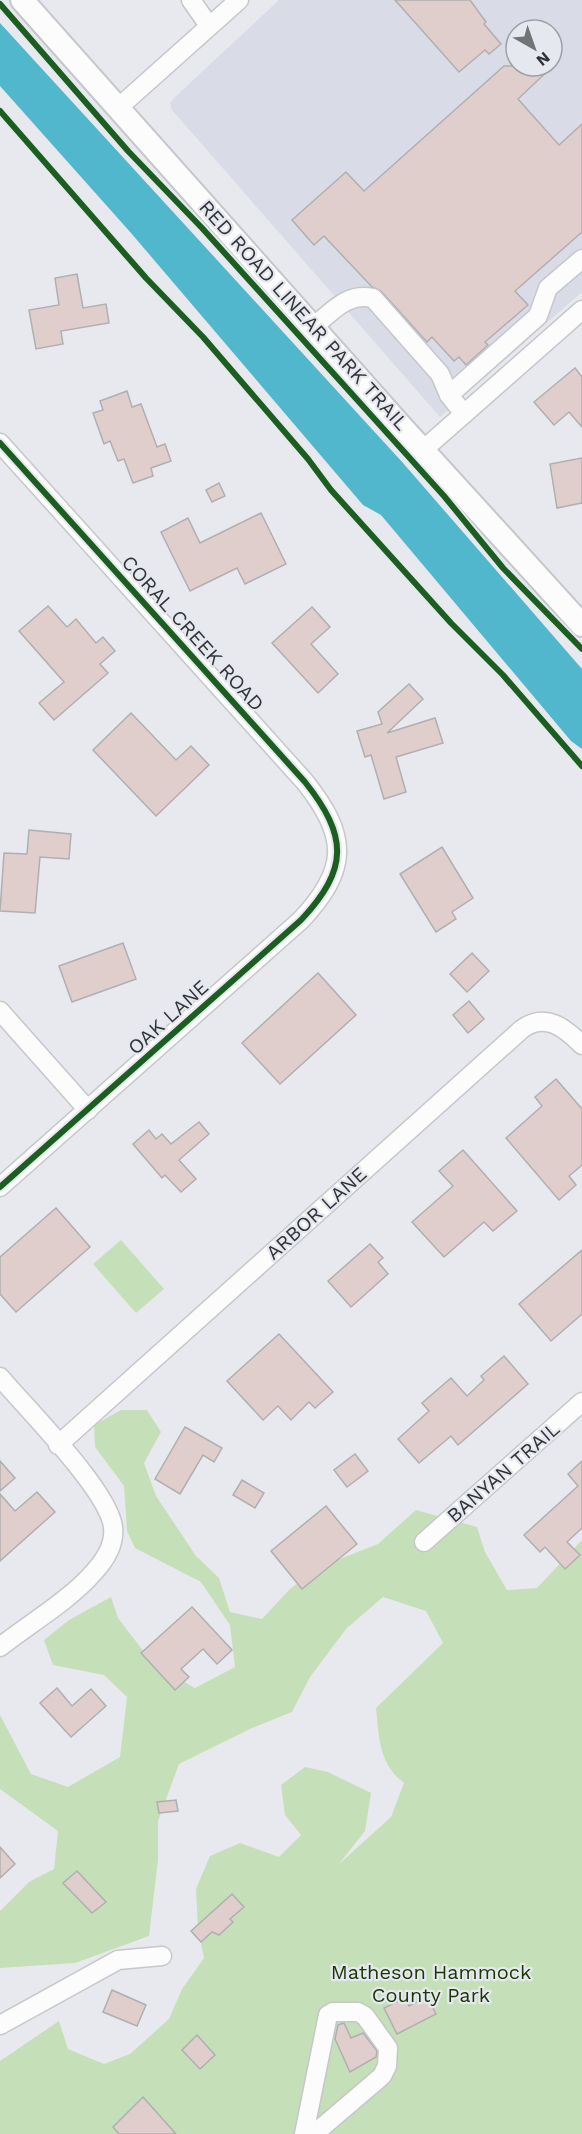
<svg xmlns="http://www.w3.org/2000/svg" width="582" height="2134" viewBox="0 0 582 2134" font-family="'Work Sans',sans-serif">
  <rect width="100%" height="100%" fill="#e8e9ee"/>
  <path fill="#d9dce6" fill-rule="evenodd" d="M279 0H582V292L440 417 172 110 170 103 175 97ZM516 30H552V66H516Z"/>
  <g fill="#c5e0b8">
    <path d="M121 1240 164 1289 136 1313 93 1264Z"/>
    <path d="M121 1410H147L161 1432 144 1463 156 1496 196 1556 219 1578 230 1612 262 1619 290 1589 317 1568 378 1544 416 1510 477 1527 485 1552 507 1590 537 1588 582 1540V2134H0V2061L59 2021 68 2049 104 2064 130 2054 169 2019 182 1989 204 1958 198 1929 196 1889 210 1856 240 1843 279 1857 301 1835 285 1815 281 1785 305 1767 328 1772 371 1793 365 1831 339 1864 391 1817 404 1783C379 1764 379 1738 376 1708L443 1643 426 1611 383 1597 346 1629 310 1677 292 1712 252 1728 179 1764 158 1821V1860L149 1936 75 1963 0 1968V1911L29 1882 54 1869 58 1831 0 1789V1715L31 1774 68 1787 120 1757 127 1697 104 1675 53 1665 44 1640 69 1620 111 1597 118 1618 154 1665 195 1688 235 1667 230 1625 201 1582 135 1548 127 1531 124 1486 95 1447 94 1425Z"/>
  </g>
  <path fill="#50b7cc" d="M0 23 403 463 582 669V749L571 741 381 515 363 505 131 233 0 86Z"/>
  <g fill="#e0cecd" stroke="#b0afb0" stroke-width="1.5">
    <path d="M395 0H470L486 22 484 24 501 44 489 54 485 50 459 72Z"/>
    <path d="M504 66H553L518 99 559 145 582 124V232L515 291 528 305 485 342 488 345 466 365 459 357 454 361 432 337 427 342 381 291 372 287 324 236 314 245 292 220 346 172 364 191Z"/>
    <path d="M77 274 83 308 106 304 109 323 61 331 63 344 36 349 29 310 59 305 55 278Z"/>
    <path d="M575 368 582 377V427L569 412 554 425 534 402Z"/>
    <path d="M127 391 132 407 141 404 157 447 165 444 171 461 151 468 153 476 133 483 124 459 118 461 110 441 104 444 93 413 103 410 100 401Z"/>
    <path d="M582 458V503L557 508 550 464Z"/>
    <path d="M219 483 225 496 212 502 206 490Z"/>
    <path d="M261 513 286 564 245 584 237 568 190 591 161 532 188 518 200 543Z"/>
    <path d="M48 606 67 627 76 619 96 643 103 637 115 651 100 664 108 673 54 720 39 703 64 682 19 631Z"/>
    <path d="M312 607 330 627 311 644 338 674 318 693 272 643Z"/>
    <path d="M409 684 423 699 387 733 435 718 443 743 396 757 406 792 384 799 371 755 365 757 357 731 382 724 378 712Z"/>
    <path d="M131 713 176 760 191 746 209 765 156 816 93 750Z"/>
    <path d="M29 830 71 834 69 859 40 857 35 913 0 911 4 853 27 854Z"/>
    <path d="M442 847 473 898 452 912 456 919 436 932 400 874Z"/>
    <path d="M123 943 136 979 72 1002 59 966Z"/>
    <path d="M472 953 489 971 467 992 450 974Z"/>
    <path d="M318 973 356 1015 280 1084 242 1043Z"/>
    <path d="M469 1001 484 1019 468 1033 453 1015Z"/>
    <path d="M556 1079 582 1109V1165L569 1176 576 1185 559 1200 506 1138 542 1106 535 1097Z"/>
    <path d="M199 1122 209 1134 179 1160 196 1179 181 1192 165 1175 162 1178 133 1144 149 1130 156 1139 162 1134 171 1144Z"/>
    <path d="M463 1150 517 1211 493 1231 484 1222 444 1257 412 1222 453 1186 439 1171Z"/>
    <path d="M56 1208 90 1247 16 1312 0 1294V1257Z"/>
    <path d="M370 1244 383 1258 378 1262 388 1274 351 1307 328 1281Z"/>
    <path d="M582 1250V1314L551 1341 519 1304Z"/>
    <path d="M279 1334 333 1392 315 1408 309 1402 291 1420 278 1406 263 1420 227 1381Z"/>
    <path d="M504 1356 528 1384 458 1445 451 1436 419 1463 398 1439 429 1411 422 1403 451 1378 467 1396 484 1380 481 1376Z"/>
    <path d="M185 1427 222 1448 214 1462 203 1455 180 1494 155 1479Z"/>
    <path d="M355 1454 368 1471 347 1487 334 1470Z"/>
    <path d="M0 1461 15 1478 0 1491Z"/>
    <path d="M582 1461V1528L567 1542 580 1555 565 1569 545 1547 540 1552 524 1535 578 1486 568 1474Z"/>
    <path d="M242 1480 264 1493 255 1508 233 1495Z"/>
    <path d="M37 1492 55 1512 0 1561V1494L15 1511Z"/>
    <path d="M326 1506 357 1544 302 1589 271 1551Z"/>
    <path d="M192 1607 232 1650 217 1664 203 1649 181 1669 189 1677 175 1690 141 1653Z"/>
    <path d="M57 1688 72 1706 91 1689 106 1706 71 1737 40 1703Z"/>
    <path d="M176 1800 178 1811 159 1813 157 1802Z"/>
    <path d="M0 1847 15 1864 0 1878Z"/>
    <path d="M77 1871 106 1902 92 1913 63 1883Z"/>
    <path d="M232 1894 244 1907 230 1919 233 1922 219 1935 212 1932 201 1942 191 1931Z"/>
    <path d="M112 1990 146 2005 137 2026 103 2012Z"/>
    <path d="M427 1997 436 2014 397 2034 384 2008 405 1998 409 2006Z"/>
    <path d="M344 2023 351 2038 363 2033 377 2051 376 2057 350 2072 335 2039 338 2025Z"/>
    <path d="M197 2035 215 2055 200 2069 182 2050Z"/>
    <path d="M143 2097 176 2134H119L113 2127Z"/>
  </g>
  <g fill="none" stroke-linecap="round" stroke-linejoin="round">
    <g stroke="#c6c7cb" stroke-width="21">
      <g id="minor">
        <path d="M191 0 209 26"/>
        <path d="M118 108 239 0"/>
        <path d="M313 327C332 312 347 292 373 298L440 374 449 395 464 414"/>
        <path d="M449 395 538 316 548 288 582 259"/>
        <path d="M0 443 305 782C348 836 349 869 301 920L0 1187"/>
        <path d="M423 450 582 310"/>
        <path d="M0 1011 88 1110"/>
        <path d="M0 1377C27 1409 109 1491 113 1527 115 1544 105 1560 94 1572 70 1600 29 1624 0 1647"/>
        <path d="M58 1445 522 1029C546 1012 565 1028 582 1045"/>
        <path d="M424 1542 582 1402"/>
        <path d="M0 2025 118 1960 162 1956"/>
        <path d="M304 2134 328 2015 333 2012H358L365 2016 388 2048 387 2066 382 2076 314 2134"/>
      </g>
    </g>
    <g stroke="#c6c7cb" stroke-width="26">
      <path id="major" d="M22 0 400 425 582 625"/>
    </g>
    <use href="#minor" stroke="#fcfcfc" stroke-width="18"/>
    <use href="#major" stroke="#fcfcfc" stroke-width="22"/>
    <g stroke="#e6e8f0" stroke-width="10">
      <g id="cycleway">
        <path d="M0 4 128 151 202 228 444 496 503 568 582 649"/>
        <path d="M0 111 146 278 203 337 308 459 331 490 451 623 503 675 582 766"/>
        <path d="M0 443 305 782C348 836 349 869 301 920L0 1187"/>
      </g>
    </g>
    <use href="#cycleway" stroke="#1b5e20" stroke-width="6"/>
  </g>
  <g text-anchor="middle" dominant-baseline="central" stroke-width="4.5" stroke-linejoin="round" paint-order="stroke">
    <g font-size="20" fill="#323336" stroke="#e6e8f0">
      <text transform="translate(304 315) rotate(48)">RED ROAD LINEAR PARK TRAIL</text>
      <text transform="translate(193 633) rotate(48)">CORAL CREEK ROAD</text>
      <text transform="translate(168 1017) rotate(-42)">OAK LANE</text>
      <text transform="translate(316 1213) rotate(-42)">ARBOR LANE</text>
      <text transform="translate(503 1472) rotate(-41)">BANYAN TRAIL</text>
    </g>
    <g font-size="20" fill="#1a3700" stroke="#e6e8f0">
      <text x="431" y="1972">Matheson Hammock<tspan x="431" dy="23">County Park</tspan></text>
    </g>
  </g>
  <g transform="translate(534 48) rotate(140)"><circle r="28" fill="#e6e8f0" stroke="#9ea0a6" stroke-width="1.5"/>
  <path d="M0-4.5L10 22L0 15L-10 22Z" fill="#727376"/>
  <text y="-9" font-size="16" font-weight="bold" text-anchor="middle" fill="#323336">N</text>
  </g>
</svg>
